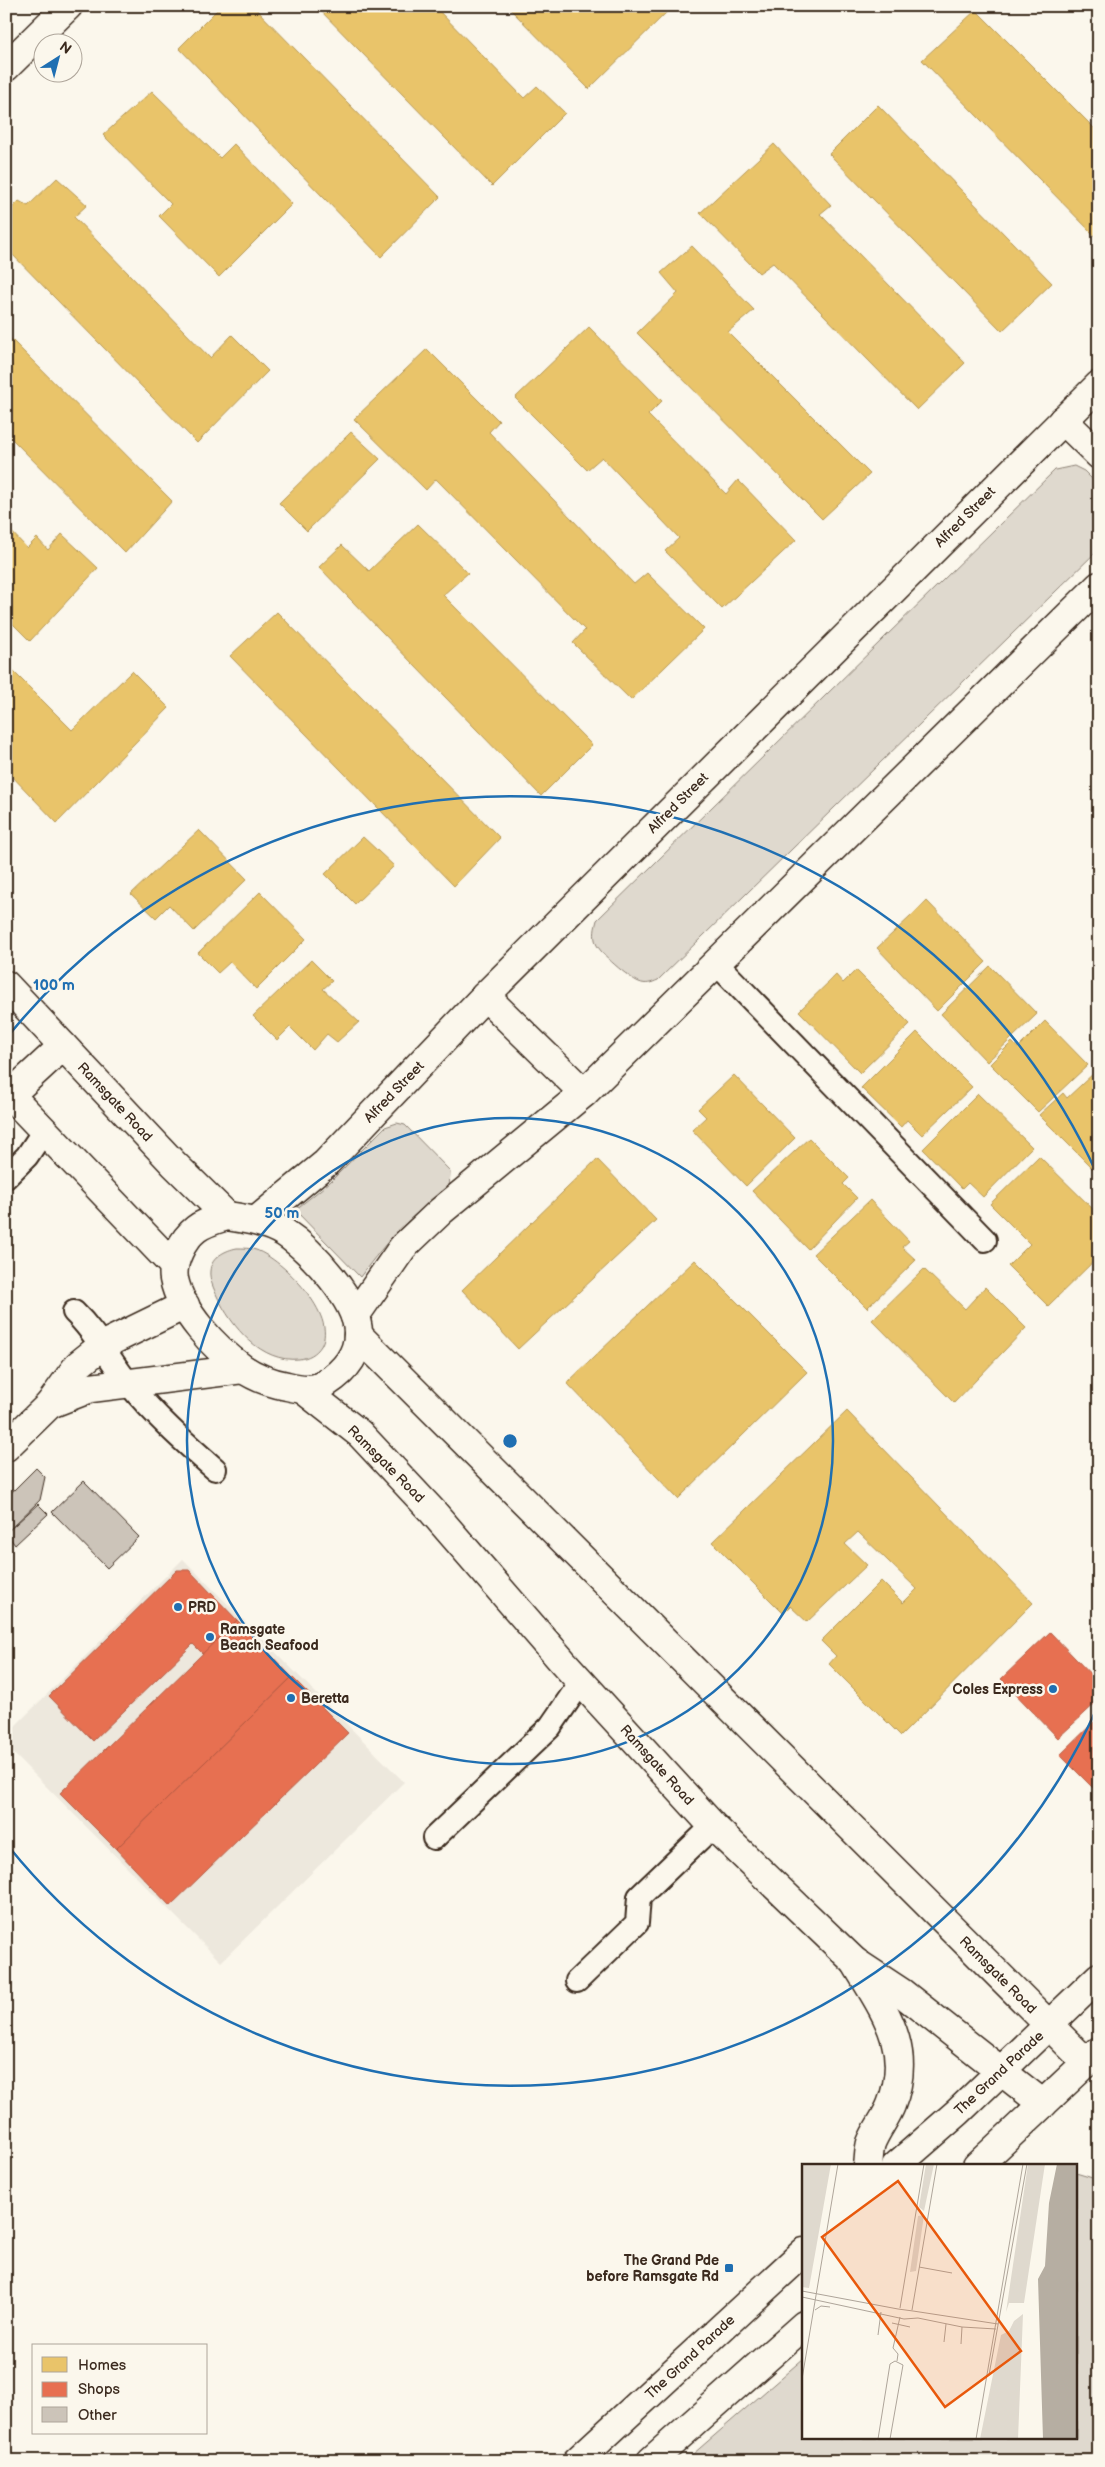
<svg xmlns="http://www.w3.org/2000/svg" width="1105" height="2467" viewBox="0 0 1105 2467" font-family="'Balsamiq Sans',sans-serif">
  <rect width="100%" height="100%" fill="#fbf7ec"/>
  <filter id="ink" filterUnits="userSpaceOnUse"><feTurbulence type="fractalNoise" baseFrequency=".02" numOctaves="2"/><feDisplacementMap in="SourceGraphic" scale="10" xChannelSelector="R" yChannelSelector="G"/><feConvolveMatrix kernelMatrix="1 2 1 2 8 2 1 2 1" color-interpolation-filters="sRGB"/></filter>
  <g filter="url(#ink)">
    <path fill="#ede8dd" d="M183 1559 404 1782 221 1962 6 1746V1735Z"/>
    <g fill="#dfd9ce" stroke="#8d8276">
      <path d="M1074 466 1084 471 1099 486V549L658 980C651 983 646 985 639 982 629 978 599 953 596 943 593 935 595 928 597 920L1055 470Z"/>
      <path d="M397 1123 405 1125 450 1171 449 1189C408 1217 389 1238 360 1277L295 1210 330 1182 385 1127Z"/>
      <path d="M237 1248C243 1248 250 1248 256 1250 282 1259 339 1316 321 1346 316 1354 308 1358 299 1359 261 1363 232 1327 217 1296 214 1289 209 1279 210 1271 211 1257 226 1250 237 1248Z"/>
      <path d="M1076 2173 1099 2180V2461H685L804 2358V2438H1076Z"/>
    </g>
    <g fill="#e9c46a" stroke="#b59653">
      <path d="M221 6H253L440 197 381 257 179 48Z"/>
      <path d="M316 6H434L524 98 537 86 565 113 492 186Z"/>
      <path d="M507 6H673L589 89Z"/>
      <path d="M976 10 1099 133V236L1097 238 922 60Z"/>
      <path d="M152 91 220 158 234 144 292 204 219 277 159 216 171 204 103 135Z"/>
      <path d="M878 105 1052 283 1002 331 829 154Z"/>
      <path d="M774 144 831 205 820 214 965 363 917 410 773 263 759 273 700 213Z"/>
      <path d="M57 178 87 205 74 217 210 358 232 335 268 371 197 443 6 248V214L19 201 28 206Z"/>
      <path d="M692 246 754 310 728 332 870 474 822 519 637 333 678 293 661 273Z"/>
      <path d="M589 327 662 401 648 415 726 494 738 480 796 540 722 609 665 551 679 538 602 457 587 470 515 398Z"/>
      <path d="M6 334 172 501 125 553 6 433Z"/>
      <path d="M427 349 499 421 489 432 634 584 647 573 704 629 631 700 573 643 585 630 436 479 426 490 354 419Z"/>
      <path d="M351 432 380 459 307 531 279 503Z"/>
      <path d="M418 524 468 573 443 595 592 745 541 796 319 567 342 545 369 571Z"/>
      <path d="M6 526 27 548 37 538 48 550 62 534 98 568 30 641 6 617Z"/>
      <path d="M277 612 500 838 454 886 230 656Z"/>
      <path d="M6 664 72 730 132 671 169 708 57 823 6 770Z"/>
      <path d="M199 830 247 879 194 931 169 905 156 918 131 894Z"/>
      <path d="M363 837 394 866 355 904 325 874Z"/>
      <path d="M260 892 306 939 256 989 230 962 218 973 198 953Z"/>
      <path d="M927 901 986 962 937 1011 877 948Z"/>
      <path d="M311 960 332 981 323 989 359 1022 337 1042 327 1034 313 1050 290 1027 277 1040 253 1016Z"/>
      <path d="M990 966 1037 1014 987 1062 941 1014Z"/>
      <path d="M856 970 910 1024 860 1073 799 1011 836 975 843 983Z"/>
      <path d="M1045 1021 1088 1065 1038 1112 990 1064 1012 1042 1018 1048Z"/>
      <path d="M917 1032 972 1087 922 1135 907 1120 901 1127 861 1088Z"/>
      <path d="M1095 1072 1099 1075V1175L1039 1115 1063 1093 1067 1098Z"/>
      <path d="M734 1075 795 1138 746 1186 692 1130 706 1117 698 1109Z"/>
      <path d="M978 1094 1032 1147 983 1197 968 1183 962 1189 923 1149Z"/>
      <path d="M809 1138 849 1178 843 1184 857 1198 808 1249 752 1191Z"/>
      <path d="M1039 1156 1099 1215V1256L1048 1306 1008 1266 1030 1244 990 1204Z"/>
      <path d="M597 1159 656 1220 518 1349 462 1290Z"/>
      <path d="M870 1200 909 1241 902 1247 916 1260 867 1308 813 1254Z"/>
      <path d="M695 1260 807 1372 678 1499 567 1383Z"/>
      <path d="M924 1269 965 1309 985 1287 1026 1328 954 1403 872 1320Z"/>
      <path d="M847 1411 1033 1603 901 1736 829 1664 836 1656 821 1641 881 1581 903 1603 917 1589 858 1532 845 1544 867 1565 807 1622 790 1606 783 1613 712 1542Z"/>
    </g>
    <g fill="#e76f51" stroke="#b35a42">
      <path d="M177 1570H189L237 1620 203 1654 193 1644 93 1741 49 1696Z"/>
      <path d="M237 1620 292 1677 116 1849 60 1793Z"/>
      <path d="M1050 1632 1099 1683V1700L1058 1738 1001 1679Z"/>
      <path d="M292 1677 348 1733 170 1906 116 1849Z"/>
      <path d="M1099 1717V1794L1060 1755Z"/>
    </g>
    <g fill="#ccc4b9" stroke="#3b2a1e">
      <path d="M36 1468 45 1477 40 1500 6 1533V1498Z"/>
      <path d="M84 1481 139 1537 107 1568 52 1512Z"/>
      <path d="M38 1504 48 1514 15 1545 6 1533Z"/>
    </g>
    <g fill="none" stroke-linecap="round" stroke-linejoin="round">
      <g stroke="#3b2a1e" stroke-width="26">
        <g id="lane">
          <path d="M716 963 985 1240"/>
          <path d="M6 1177 27 1156 45 1129"/>
          <path d="M74 1312C96 1333 109 1359 128 1383 154 1415 184 1442 215 1469"/>
          <path d="M434 1838 550 1727 581 1682"/>
          <path d="M577 1981 637 1923 639 1897 713 1826"/>
        </g>
      </g>
      <g stroke="#3b2a1e" stroke-width="31">
        <g id="street">
          <path d="M1063 420 1099 455"/>
          <path d="M485 996 584 1093"/>
          <path d="M257 1220 326 1163 485 996 1099 385"/>
          <path d="M355 1316 403 1247 441 1211 584 1093 1099 586"/>
          <path d="M50 1404 91 1388 243 1369"/>
          <path d="M6 1447 50 1404 78 1365 103 1345 185 1305"/>
        </g>
      </g>
      <g stroke="#3b2a1e" stroke-width="31">
        <g id="secondary">
          <path d="M6 67 68 6"/>
          <path d="M6 985 174 1164 227 1216"/>
          <path d="M6 1091 174 1266"/>
          <path d="M11 1094 63 1046"/>
          <path d="M227 1216C247 1219 268 1222 285 1233 311 1250 359 1302 358 1334 358 1356 343 1372 326 1383 314 1392 300 1389 287 1386 271 1383 255 1377 242 1368 215 1348 181 1313 174 1279 171 1262 183 1239 196 1229 205 1222 217 1219 227 1216Z"/>
          <path d="M358 1335 1087 2063"/>
          <path d="M304 1390 360 1434 433 1512 563 1662 713 1826 855 1962 902 1993 1043 2104"/>
        </g>
      </g>
      <g stroke="#3b2a1e" stroke-width="31">
        <g id="primary">
          <path d="M855 1962C883 2010 914 2047 891 2105 886 2118 876 2130 871 2143 869 2149 869 2159 868 2166"/>
          <path d="M896 2166 958 2112 1099 1977"/>
          <path d="M977 2166 1099 2051"/>
          <path d="M577 2461 804 2252"/>
          <path d="M651 2461 804 2325"/>
        </g>
      </g>
      <use href="#lane" stroke="#fbf7ec" stroke-width="22"/>
      <use href="#street" stroke="#fbf7ec" stroke-width="28"/>
      <use href="#secondary" stroke="#fbf7ec" stroke-width="28"/>
      <use href="#primary" stroke="#fbf7ec" stroke-width="28"/>
    </g>
  </g>
  <g fill="none" stroke="#1f6fb2" stroke-width="2.5">
    <circle cx="510" cy="1441" r="323"/>
    <path d="M1097 1708A645 645 0 0 1 9 1847M9 1035A645 645 0 0 1 1097 1174"/>
  </g>
  <g fill="#1f6fb2" stroke="#fbf7ec" stroke-width="2">
    <circle cx="178" cy="1607" r="5"/>
    <circle cx="210" cy="1637" r="5"/>
    <circle cx="1053" cy="1689" r="5"/>
    <circle cx="291" cy="1698" r="5"/>
    <rect x="724" y="2263" width="10" height="10" rx="2.5"/>
  </g>
  <g text-anchor="middle" dominant-baseline="central" stroke-width="5" stroke-linejoin="round" paint-order="stroke">
    <g font-size="14" fill="#3b2a1e" stroke="#fbf7ec">
      <text transform="translate(965 517) rotate(-45)">Alfred Street</text>
      <text transform="translate(678 803) rotate(-45)">Alfred Street</text>
      <text transform="translate(394 1092) rotate(-46)">Alfred Street</text>
      <text transform="translate(115 1102) rotate(47)">Ramsgate Road</text>
      <text transform="translate(386 1464) rotate(45)">Ramsgate Road</text>
      <text transform="translate(657 1765) rotate(48)">Ramsgate Road</text>
      <text transform="translate(998 1975) rotate(45)">Ramsgate Road</text>
      <text transform="translate(999 2073) rotate(-43)">The Grand Parade</text>
      <text transform="translate(690 2357) rotate(-43)">The Grand Parade</text>
    </g>
    <g font-size="14" font-weight="bold" fill="#3b2a1e" stroke="#fbf7ec" text-anchor="start">
      <text x="188" y="1607">PRD</text>
      <text x="220" y="1629">Ramsgate<tspan x="220" dy="16">Beach Seafood</tspan></text>
      <text x="1043" y="1689" text-anchor="end">Coles Express</text>
      <text x="301" y="1698">Beretta</text>
      <text x="719" y="2260" text-anchor="end">The Grand Pde<tspan x="719" dy="16">before Ramsgate Rd</tspan></text>
    </g>
  </g>
  <g transform="translate(802 2164)">
    <rect width="275" height="275" fill="#fbf7ec"/>
    <path d="M29 0 7 124 0 123V0ZM124 0H132L122 47 117 43ZM226 0H243L222 139H207L204 148ZM122 51 114 107 108 108 116 52ZM221 150 216 275H178L199 171 207 167 212 157Z" fill="#dfd9ce"/>
    <path d="M275 0V275H241L236 115 243 102 247 39 255 0Z" fill="#b6aea2"/>
    <path fill="none" stroke="#aea59a" stroke-width="1" d="M117 103 150 109M0 127 96 145M0 133 102 155 116 154 160 163 194 165M98 144 122 0M96 145 111 147M13 146 19 142 28 143M110 146 135 0M111 147 196 160M90 159 108 163M76 171 79 148M142 178 144 160M159 180 160 163M95 197 96 190 91 184 98 153M187 211 225 0M0 215 36 0M76 275 88 200 93 197 101 201 88 275M174 275 221 0"/>
    <path fill="#e8590c" fill-opacity="0.15" stroke="#e8590c" stroke-width="2.5" d="M96 17 219 187 143 243 20 73Z"/>
    <rect width="275" height="275" fill="none" stroke="#3b2a1e" stroke-width="2.5"/>
  </g>
  <circle cx="510" cy="1441" r="8" fill="#1f6fb2" stroke="#fbf7ec" stroke-width="2.5"/>
  <g font-size="15" text-anchor="middle" font-weight="bold" fill="#1f6fb2" stroke="#fbf7ec" stroke-width="5" stroke-linejoin="round" paint-order="stroke">
    <text x="54" y="990">100 m</text>
    <text x="282" y="1218">50 m</text>
  </g>
  <rect width="1105" height="2467" fill="none" stroke="#fbf7ec" stroke-width="25"/>
  <rect x="12" y="12" width="1080" height="2442" fill="none" stroke="#3b2a1e" stroke-width="2" filter="url(#ink)"/>
  <rect x="32" y="2344" width="175" height="90" fill="#fbf7ec" stroke="#aea59a"/>
  <rect x="42" y="2357" width="25" height="15" fill="#e9c46a" stroke="#aea59a"/>
  <text x="78" y="2370" font-size="15" fill="#3b2a1e">Homes</text>
  <rect x="42" y="2382" width="25" height="15" fill="#e76f51" stroke="#aea59a"/>
  <text x="78" y="2394" font-size="15" fill="#3b2a1e">Shops</text>
  <rect x="42" y="2407" width="25" height="15" fill="#ccc4b9" stroke="#aea59a"/>
  <text x="78" y="2420" font-size="15" fill="#3b2a1e">Other</text>
  <g transform="translate(58 58) rotate(36)"><circle r="24" fill="#fbf7ec" stroke="#aea59a"/>
  <path d="M0-4L9 19L0 12L-9 19Z" fill="#1f6fb2"/>
  <text y="-8" font-size="14" font-weight="bold" text-anchor="middle" fill="#3b2a1e">N</text>
  </g>
</svg>
